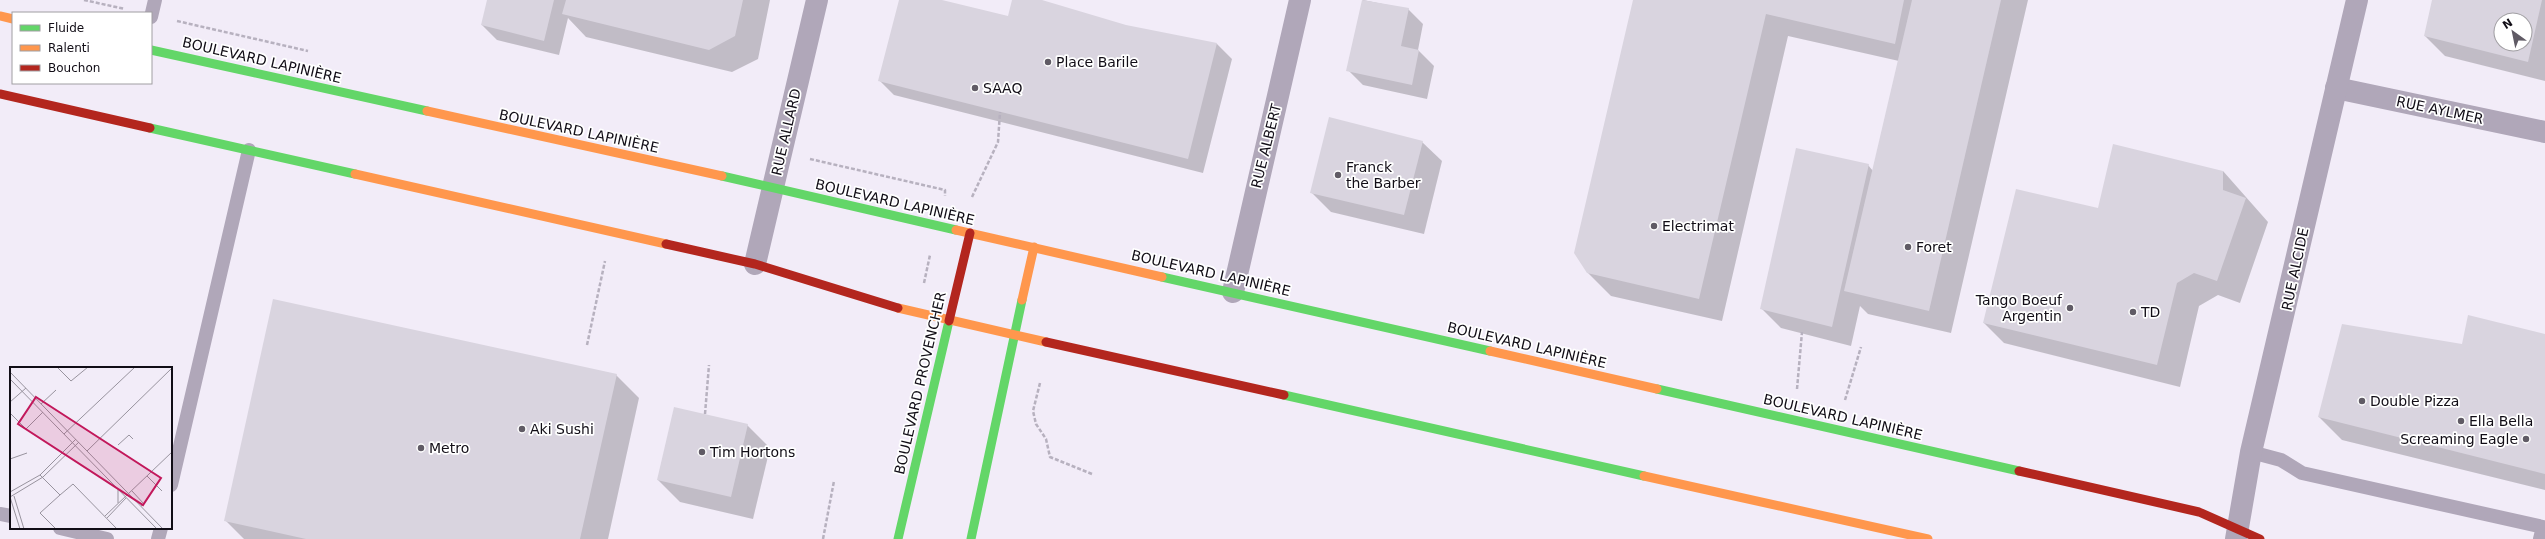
<svg xmlns="http://www.w3.org/2000/svg" width="2545" height="539" viewBox="0 0 2545 539" font-family="'DejaVu Sans',sans-serif">
  <rect width="100%" height="100%" fill="#f2ecf8"/>
  <g fill="#0003" fill-rule="evenodd">
    <path d="M488 0H770L758 59 732 72 586 37 568 18 559 55 497 40 482 25Z"/>
    <path d="M900 0H938L1009 17 1013 0H1039L1126 26 1217 44 1232 59 1203 173 894 95 879 80Z"/>
    <path d="M1363 0 1408 9 1423 24 1418 50 1434 66 1427 99 1363 85 1348 70Z"/>
    <path d="M1634 0H2028L1951 333 1868 314 1860 306 1851 346 1781 328 1761 308 1868 165 1873 171 1899 61 1788 36 1722 321 1611 296 1588 273Z"/>
    <path d="M2434 0H2545V81L2445 56 2425 36ZM2501 20H2525V44H2501Z"/>
    <path d="M1422 142 1442 161 1424 234 1331 212 1311 192Z"/>
    <path d="M2223 171 2268 222 2240 303 2218 295 2199 306 2180 387 2004 343 1984 323 2098 209Z"/>
    <path d="M2545 335V490L2342 440 2319 417Z"/>
    <path d="M616 375 639 398 608 539H244L226 521Z"/>
    <path d="M747 425 770 448 753 519 680 502 658 480Z"/>
  </g>
  <g fill="#d9d4df" fill-rule="evenodd">
    <path d="M487 0H554L544 41 481 25Z"/>
    <path d="M566 0H743L735 36 709 50 562 14Z"/>
    <path d="M899 0H942L1008 16 1012 0H1042L1126 25 1217 43 1188 159 878 81Z"/>
    <path d="M1362 0 1409 8 1401 46 1419 50 1412 85 1346 71Z"/>
    <path d="M1633 0H1904L1895 44 1766 14 1699 299 1587 273 1574 253Z"/>
    <path d="M1912 0H2001L1929 311 1844 291Z"/>
    <path d="M2432 0H2542L2528 62 2424 36ZM2501 20H2525V44H2501Z"/>
    <path d="M1329 117 1423 141 1404 215 1310 193Z"/>
    <path d="M2113 144 2223 171V190L2246 198 2217 281 2194 273 2177 283 2157 365 1983 323 2016 189 2098 208Z"/>
    <path d="M1796 148 1869 164 1832 327 1760 309Z"/>
    <path d="M273 299 617 374 580 539H306L224 521Z"/>
    <path d="M2468 315 2545 334V474L2318 417 2342 324 2462 344Z"/>
    <path d="M674 407 748 424 731 497 657 480Z"/>
  </g>
  <g fill="none" stroke-linecap="round" stroke-linejoin="round">
    <g stroke="#b7b1bf" stroke-width="2.5" stroke-dasharray="4 2" stroke-linecap="butt">
      <path d="M84 0 125 9"/>
      <path d="M177 21 308 51"/>
      <path d="M810 159 945 190V196"/>
      <path d="M972 197 998 142 1000 112"/>
      <path d="M924 283 930 255"/>
      <path d="M587 345 605 261"/>
      <path d="M1040 383 1033 411 1036 424 1046 439 1050 457 1092 474"/>
      <path d="M1797 389 1802 332"/>
      <path d="M1845 400 1861 347"/>
      <path d="M705 414 709 365"/>
      <path d="M823 539 834 481"/>
    </g>
    <g stroke="#b0a7b9" stroke-width="14">
      <path d="M151 17 155 0"/>
      <path d="M2251 452 2281 460 2302 473 2543 527 2540 539"/>
      <path d="M171 485 249 150"/>
      <path d="M0 514 11 516"/>
      <path d="M60 528 107 539"/>
      <path d="M158 539 161 528"/>
    </g>
    <g stroke="#b0a7b9" stroke-width="22">
      <path d="M2336 88 2545 132"/>
      <path d="M755 264 817 0"/>
      <path d="M1233 292 1300 0"/>
      <path d="M2236 539 2251 452 2357 0"/>
    </g>
    <g stroke="#63d668" stroke-width="9">
      <path d="M151 50 427 111"/>
      <path d="M150 128 355 174"/>
      <path d="M722 176 956 230"/>
      <path d="M1162 277 1490 351"/>
      <path d="M1657 389 2019 471"/>
      <path d="M1284 395 1644 476"/>
      <path d="M898 539 949 321"/>
      <path d="M971 539 1022 300"/>
    </g>
    <g stroke="#ff974d" stroke-width="9">
      <path d="M0 16 13 19"/>
      <path d="M427 111 722 176"/>
      <path d="M355 174 666 244"/>
      <path d="M956 230 1162 277"/>
      <path d="M1022 300 1034 247"/>
      <path d="M898 308 1046 342"/>
      <path d="M1490 351 1657 389"/>
      <path d="M1644 476 1928 539"/>
    </g>
    <g stroke="#b3261e" stroke-width="9">
      <path d="M0 94 150 128"/>
      <path d="M666 244 755 264 898 308"/>
      <path d="M949 321 970 233"/>
      <path d="M1046 342 1284 395"/>
      <path d="M2019 471 2199 512 2260 539"/>
    </g>
  </g>
  <g fill="#605b65" stroke="#fff" stroke-width="1.5">
    <circle cx="1048" cy="62" r="4"/>
    <circle cx="975" cy="88" r="4"/>
    <circle cx="1338" cy="175" r="4"/>
    <circle cx="1654" cy="226" r="4"/>
    <circle cx="1908" cy="247" r="4"/>
    <circle cx="2070" cy="308" r="4"/>
    <circle cx="2133" cy="312" r="4"/>
    <circle cx="2362" cy="401" r="4"/>
    <circle cx="2461" cy="421" r="4"/>
    <circle cx="522" cy="429" r="4"/>
    <circle cx="2526" cy="439" r="4"/>
    <circle cx="421" cy="448" r="4"/>
    <circle cx="702" cy="452" r="4"/>
  </g>
  <g text-anchor="middle" dominant-baseline="central" stroke-width="3.5" stroke-linejoin="round" paint-order="stroke">
    <g font-size="14" fill="#110d16" stroke="#fff">
      <text transform="translate(262 60) rotate(13)">BOULEVARD LAPINIÈRE</text>
      <text transform="translate(2440 110) rotate(12)">RUE AYLMER</text>
      <text transform="translate(579 131) rotate(12)">BOULEVARD LAPINIÈRE</text>
      <text transform="translate(786 132) rotate(-77)">RUE ALLARD</text>
      <text transform="translate(1266 146) rotate(-76)">RUE ALBERT</text>
      <text transform="translate(895 202) rotate(13)">BOULEVARD LAPINIÈRE</text>
      <text transform="translate(2295 269) rotate(-78)">RUE ALCIDE</text>
      <text transform="translate(1211 273) rotate(13)">BOULEVARD LAPINIÈRE</text>
      <text transform="translate(1527 345) rotate(13)">BOULEVARD LAPINIÈRE</text>
      <text transform="translate(920 383) rotate(-77)">BOULEVARD PROVENCHER</text>
      <text transform="translate(1843 417) rotate(13)">BOULEVARD LAPINIÈRE</text>
    </g>
    <g font-size="14" fill="#110d16" stroke="#fff" text-anchor="start">
      <text x="1056" y="62">Place Barile</text>
      <text x="983" y="88">SAAQ</text>
      <text x="1346" y="167">Franck<tspan x="1346" dy="16">the Barber</tspan></text>
      <text x="1662" y="226">Electrimat</text>
      <text x="1916" y="247">Foret</text>
      <text x="2062" y="300" text-anchor="end">Tango Boeuf<tspan x="2062" dy="16">Argentin</tspan></text>
      <text x="2141" y="312">TD</text>
      <text x="2370" y="401">Double Pizza</text>
      <text x="2469" y="421">Ella Bella</text>
      <text x="530" y="429">Aki Sushi</text>
      <text x="2518" y="439" text-anchor="end">Screaming Eagle</text>
      <text x="429" y="448">Metro</text>
      <text x="710" y="452">Tim Hortons</text>
    </g>
  </g>
  <g transform="translate(10 367)">
    <rect width="162" height="162" fill="#f2ecf8"/>
    <path fill="none" stroke="#98939e" stroke-width="1" d="M47 0 61 14 78 0M0 5 153 162M0 12 147 162M0 35 16 21M31 37 46 23M0 46 16 62 33 45M54 67 125 0M108 78 119 68 123 72M77 84 162 1M0 92 17 86M30 108 50 128 30 146 46 162M137 109 152 124M108 123V136M122 124 134 137 131 139M0 125 30 108 66 72M50 128 63 117 107 162M4 129 14 162M0 130 33 110 69 75M0 130 10 162M95 149 162 85M97 151 116 131"/>
    <path fill="#c2185b" fill-opacity="0.15" stroke="#c2185b" stroke-width="2" d="M26 30 151 111 133 138 8 57Z"/>
    <rect width="162" height="162" fill="none" stroke="#110d16" stroke-width="2"/>
  </g>
  <rect x="12" y="12" width="140" height="72" fill="#ffffff" stroke="#a09ea2"/>
  <rect x="20" y="25" width="20" height="6" fill="#63d668" stroke="#a09ea2"/>
  <text x="48" y="32" font-size="12" fill="#110d16">Fluide</text>
  <rect x="20" y="45" width="20" height="6" fill="#ff974d" stroke="#a09ea2"/>
  <text x="48" y="52" font-size="12" fill="#110d16">Ralenti</text>
  <rect x="20" y="65" width="20" height="6" fill="#b3261e" stroke="#a09ea2"/>
  <text x="48" y="72" font-size="12" fill="#110d16">Bouchon</text>
  <g transform="translate(2513 32) rotate(327)"><circle r="19" fill="#ffffff" stroke="#a09ea2"/>
  <path d="M0-3L7 15L0 10L-7 15Z" fill="#605b65"/>
  <text y="-6" font-size="11" font-weight="bold" text-anchor="middle" fill="#110d16">N</text>
  </g>
</svg>
